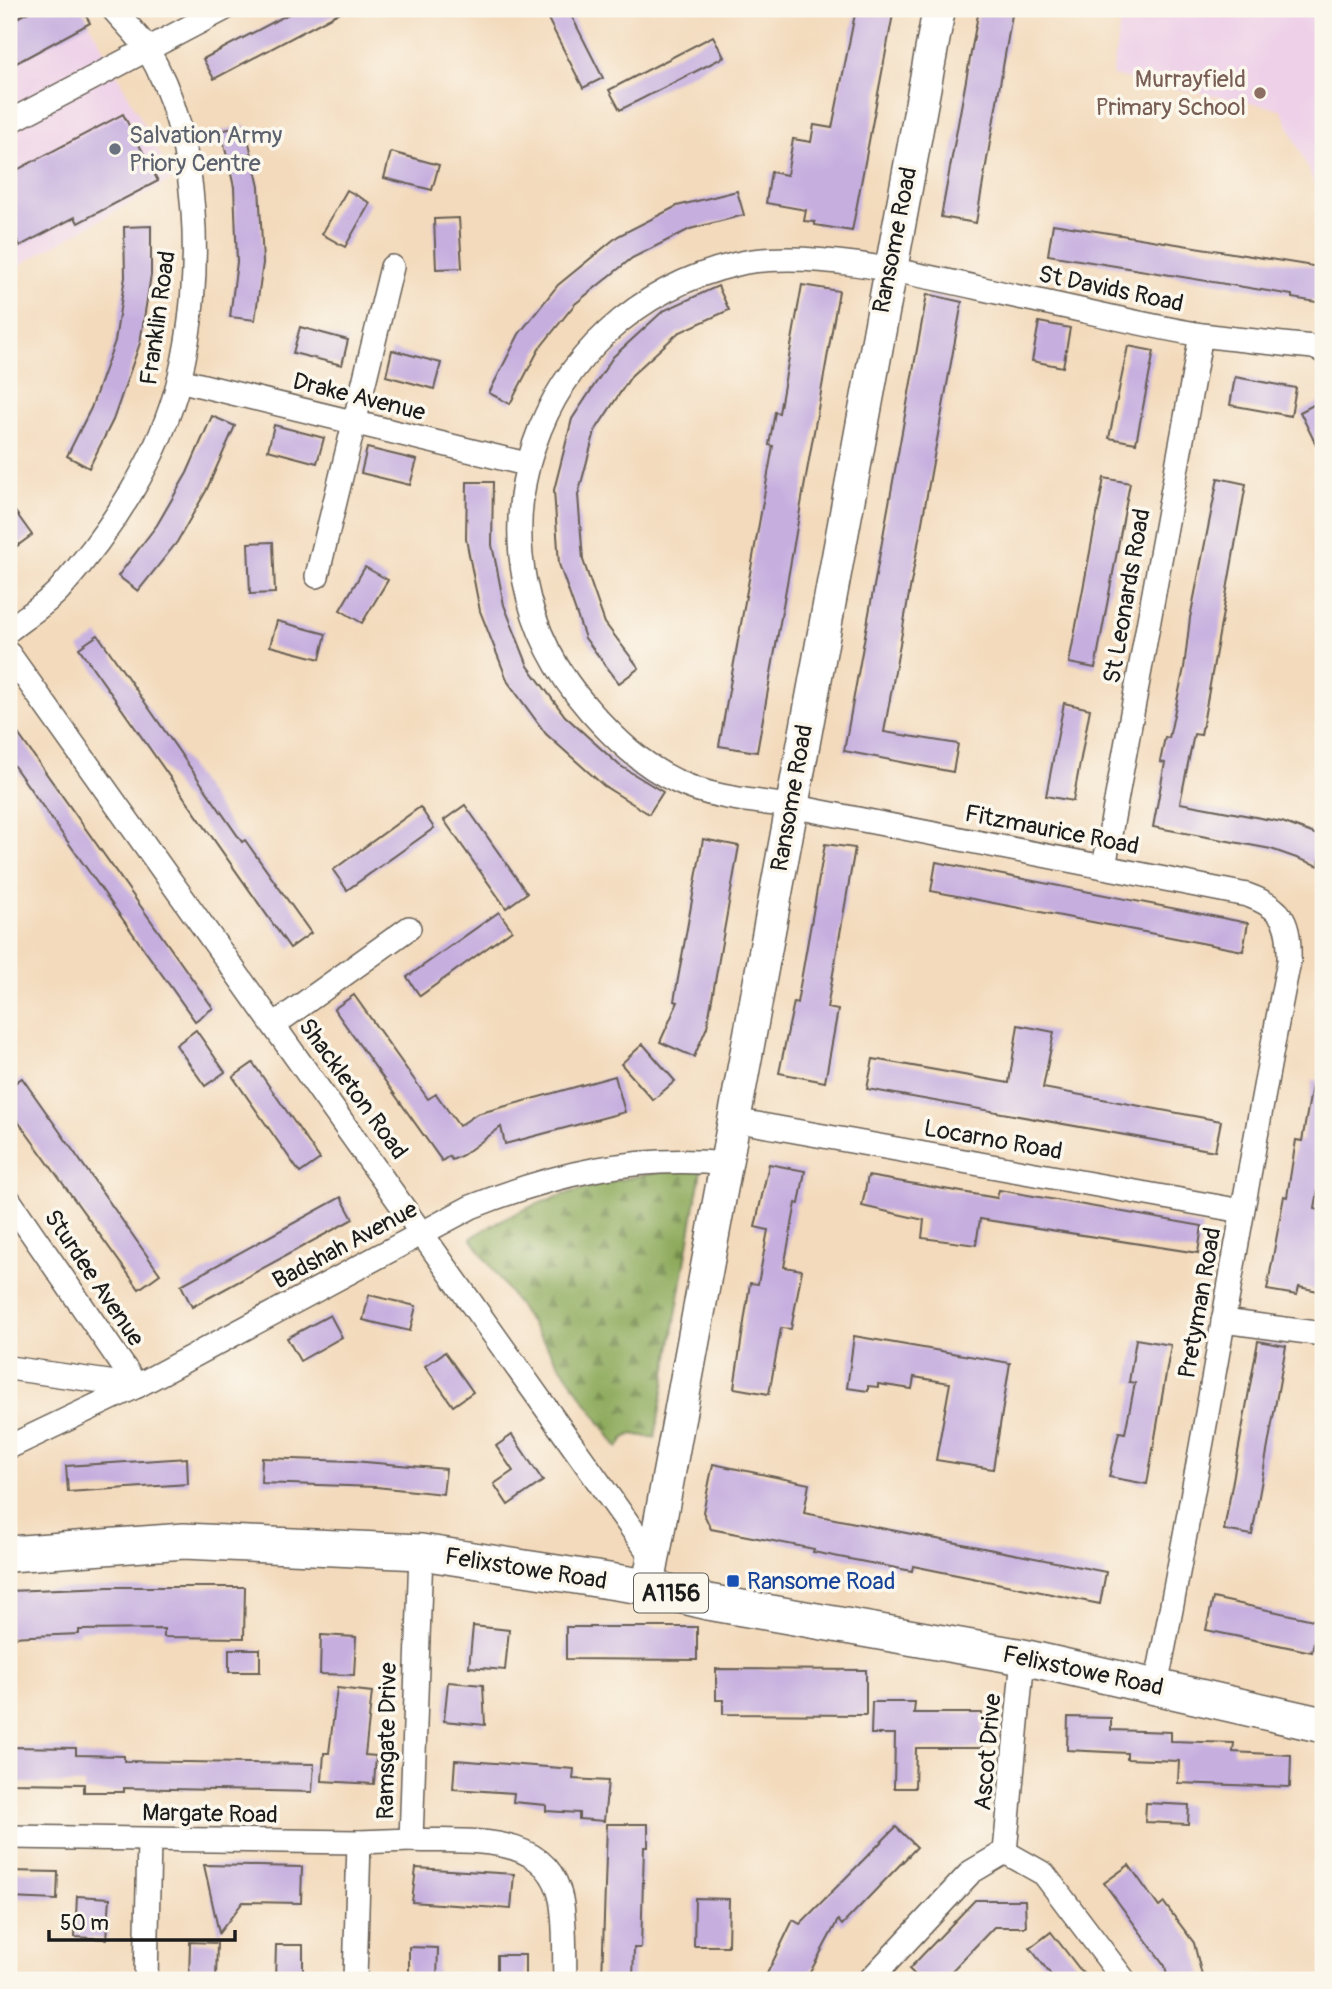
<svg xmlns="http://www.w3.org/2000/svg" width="1332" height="1989" viewBox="0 0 1332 1989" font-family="Pangolin,sans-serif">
  <defs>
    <pattern id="forest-firs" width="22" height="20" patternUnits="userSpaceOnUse" patternTransform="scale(1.75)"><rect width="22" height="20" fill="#8daa5c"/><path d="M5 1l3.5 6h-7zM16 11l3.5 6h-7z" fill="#728a4b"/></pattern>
  </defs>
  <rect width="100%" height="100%" fill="#fbf7ec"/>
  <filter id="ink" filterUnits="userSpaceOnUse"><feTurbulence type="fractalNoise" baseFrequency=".0143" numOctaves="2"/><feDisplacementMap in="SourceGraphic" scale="14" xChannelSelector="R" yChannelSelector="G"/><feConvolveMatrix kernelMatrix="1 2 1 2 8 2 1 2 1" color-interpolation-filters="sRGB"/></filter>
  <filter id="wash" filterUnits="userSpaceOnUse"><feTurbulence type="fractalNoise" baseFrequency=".00686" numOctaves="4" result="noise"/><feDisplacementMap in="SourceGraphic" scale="28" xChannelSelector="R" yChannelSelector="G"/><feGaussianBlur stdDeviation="1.57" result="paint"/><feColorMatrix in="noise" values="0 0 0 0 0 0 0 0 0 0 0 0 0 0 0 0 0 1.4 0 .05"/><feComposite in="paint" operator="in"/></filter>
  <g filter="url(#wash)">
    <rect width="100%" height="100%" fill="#f3dabc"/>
    <g fill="#eed0e8">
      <path d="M9 9H82L173 179 9 271Z"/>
      <path d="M1122 9H1323V203L1281 109 1112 76Z"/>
    </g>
    <path fill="url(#forest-firs)" stroke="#54633c" stroke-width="2" d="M677 1169 701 1170 655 1438 632 1434 624 1439 618 1448 471 1238C533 1197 604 1181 677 1169Z"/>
    <g id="blocks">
      <g fill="#c6afdf">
        <path d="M34 9H82L90 23 9 67V22Z"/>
        <path d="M298 9H346L214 79 203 59Z"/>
        <path d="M543 9H568L603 78 583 88Z"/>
        <path d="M856 9H894L852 231 815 225V222L804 221 806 210 766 203 771 172 787 175 793 139 811 142 814 125 832 128Z"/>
        <path d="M979 9H1013L976 223 941 217Z"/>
        <path d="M713 36 724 57 620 110 609 90Z"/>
        <path d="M123 114 158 181 78 223 75 217 20 246 9 224V174Z"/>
        <path d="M245 125 259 187 261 223 263 263 255 320 230 317 237 262 234 187 221 131Z"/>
        <path d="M391 152 439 165 432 190 384 178Z"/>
        <path d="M347 190 370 203 345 247 322 234Z"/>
        <path d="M737 191 744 215 690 229 632 258 575 304 539 349 510 404 489 393 519 334 558 285 618 236 677 206Z"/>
        <path d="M459 218 462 268 436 269 434 219Z"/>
        <path d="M1053 224 1319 267 1318 276 1323 277V303L1292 298V295L1048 255Z"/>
        <path d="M151 226V275L140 343 113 420 89 468 67 456 91 408 115 341 125 277 124 227Z"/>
        <path d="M802 285 839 291 757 752 719 746 773 446 769 445 775 412 779 413Z"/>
        <path d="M718 286 729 310 678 333 632 375 595 431 578 495 583 560 594 592 605 623 639 668 619 683 585 638 559 564 554 490 572 419 613 357 663 311Z"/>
        <path d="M927 294 962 302 884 732 958 744 953 772 844 751Z"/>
        <path d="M1039 322 1070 328 1063 367 1032 361Z"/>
        <path d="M300 327 348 340 342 365 293 353Z"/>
        <path d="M1128 346 1154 351 1136 443 1109 438Z"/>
        <path d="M392 350 441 363 434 389 386 376Z"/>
        <path d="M1235 377 1296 388 1291 416 1230 405Z"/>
        <path d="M1323 400V459L1300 412Z"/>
        <path d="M212 416 235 426 206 491 177 542 138 591 118 576 157 525 187 473Z"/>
        <path d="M274 425 324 438 317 463 268 450Z"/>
        <path d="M367 448 417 460 410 485 361 473Z"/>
        <path d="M1104 478 1130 483 1095 668 1069 663Z"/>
        <path d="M1218 478 1246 484 1201 735 1194 734 1180 803 1282 822 1323 837 1319 866 1271 849 1153 827 1165 763 1160 762 1165 737 1169 738 1184 668 1190 618Z"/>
        <path d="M467 482H493L492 545 498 574 504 605 528 666 565 716 619 765 663 792 649 814 604 786 546 734 508 682 480 611 466 539Z"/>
        <path d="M9 503 32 535 9 552Z"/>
        <path d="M273 542 275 593 250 594 248 543Z"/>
        <path d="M365 567 388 580 362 623 340 610Z"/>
        <path d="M277 621 326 634 320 659 270 646Z"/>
        <path d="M98 635 242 842 245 840 311 933 290 948 79 648Z"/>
        <path d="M1064 703 1090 709 1073 801 1046 796Z"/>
        <path d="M9 721 213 1008 195 1021 9 759Z"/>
        <path d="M465 805 527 893 506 908 444 820Z"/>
        <path d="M420 807 434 828 347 890 333 870Z"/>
        <path d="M703 839 739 846 707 1027 694 1057 660 1042 678 1002 674 1001Z"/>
        <path d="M825 844 855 848 827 1008 838 1010 825 1082 779 1073 794 1002 797 1003Z"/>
        <path d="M936 862 1248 923 1243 951 931 891Z"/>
        <path d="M499 912 512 930 420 996 407 977Z"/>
        <path d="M354 995 428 1099 436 1094 459 1126 477 1114 615 1076 625 1112 505 1144 501 1127 463 1155 452 1160 449 1156 442 1161 334 1009Z"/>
        <path d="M1018 1025 1054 1032 1043 1088 1221 1121 1215 1151 867 1089 873 1059 1009 1083Z"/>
        <path d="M196 1030 225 1072 205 1086 176 1045Z"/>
        <path d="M643 1044 675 1081 653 1100 621 1064Z"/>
        <path d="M253 1063 320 1159 300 1173 233 1077Z"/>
        <path d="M22 1078 160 1274 139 1289 9 1109V1087Z"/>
        <path d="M1313 1080 1323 1081V1158L1315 1209 1323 1211V1258L1318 1291 1299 1287 1297 1295 1267 1290 1284 1196 1287 1197 1296 1140 1302 1141Z"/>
        <path d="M769 1164 805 1171 799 1204 796 1203 784 1267 802 1270 791 1329 781 1328 769 1394 734 1388 750 1283 758 1284 768 1230 755 1227Z"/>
        <path d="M868 1176 997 1198 999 1190 1202 1226 1198 1253 980 1219 976 1245 922 1238 924 1220 862 1206Z"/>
        <path d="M341 1197 353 1219 192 1307 181 1285Z"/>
        <path d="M369 1295 416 1306 410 1331 363 1320Z"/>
        <path d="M330 1315 342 1337 300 1361 287 1338Z"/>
        <path d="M854 1336 1010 1363 993 1469 936 1460 950 1383 914 1377 912 1389 878 1384V1387L868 1386V1391L847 1388Z"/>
        <path d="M1136 1339 1171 1345 1147 1484 1109 1477 1119 1432 1125 1433 1135 1383 1129 1382Z"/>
        <path d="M1258 1341 1286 1346 1252 1535 1224 1530Z"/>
        <path d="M445 1352 473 1392 453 1406 425 1366Z"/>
        <path d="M512 1435 543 1481 508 1505 494 1484 513 1471 496 1446Z"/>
        <path d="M187 1458 188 1484 68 1492 66 1466Z"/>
        <path d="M262 1458 353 1461 446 1469 443 1494 376 1487 261 1483Z"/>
        <path d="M713 1464 809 1484 804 1513 1106 1572 1100 1604 913 1566 912 1571 813 1552 814 1549 711 1529 703 1512Z"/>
        <path d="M109 1587H245L244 1638 164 1637V1629L79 1630V1634L9 1637V1591Z"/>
        <path d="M1213 1598 1318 1621 1312 1652 1206 1630Z"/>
        <path d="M473 1626 509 1630 505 1670 469 1667Z"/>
        <path d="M566 1627H697V1660L566 1659Z"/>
        <path d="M321 1635 356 1637 354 1675 320 1674Z"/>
        <rect x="229" y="1649" width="31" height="23"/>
        <path d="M716 1669 866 1670V1715L723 1714V1700H716Z"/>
        <path d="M448 1682 483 1685 485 1725 444 1721Z"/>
        <path d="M337 1688 372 1692 365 1755 376 1756 374 1784 322 1781 324 1753H329Z"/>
        <path d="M872 1702H915L914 1713H982V1748H916L915 1788H894L895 1734H871Z"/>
        <path d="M1068 1717 1111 1718V1730L1171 1732V1741L1234 1743 1233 1752 1291 1755 1290 1787 1178 1783 1179 1761 1127 1759V1753L1067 1750Z"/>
        <path d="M9 1747 76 1748V1755L124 1756V1761L314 1764 312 1792 124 1788V1792H84V1784L9 1783Z"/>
        <path d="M455 1760 574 1769 573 1779 608 1781 604 1821 579 1819V1813L546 1811V1805L513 1802 514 1793 453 1789Z"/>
        <path d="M1146 1803 1189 1805 1188 1824 1145 1822Z"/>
        <path d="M607 1824H648V1847H644L641 1948H634L633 1980H602Z"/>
        <path d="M896 1827 917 1847 842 1925 838 1920 806 1980H764L793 1920 800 1924Z"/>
        <path d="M204 1865 302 1867 301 1903 243 1902 219 1933Z"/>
        <path d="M1129 1865 1159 1907 1164 1903 1194 1943 1203 1980H1168L1165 1966 1104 1883Z"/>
        <path d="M416 1868 514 1874 511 1909 412 1902Z"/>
        <path d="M9 1871 58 1872 57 1900 9 1898Z"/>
        <path d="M77 1896 110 1898 107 1939 75 1937Z"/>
        <path d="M695 1898 729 1899 728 1946H694Z"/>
        <path d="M975 1900H1025L1026 1927H994L943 1980H920L909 1969Z"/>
        <path d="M1051 1932 1088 1980H1055L1030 1948Z"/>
        <path d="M190 1942 217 1943 216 1980H189Z"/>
        <path d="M276 1945H303V1980H275Z"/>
        <path d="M409 1947 438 1948 437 1980H409Z"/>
        <rect x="497" y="1955" width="28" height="25"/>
      </g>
    </g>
  </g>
  <g filter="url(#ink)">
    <use href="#blocks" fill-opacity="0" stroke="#675e54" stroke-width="2"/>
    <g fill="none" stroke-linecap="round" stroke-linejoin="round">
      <g stroke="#675e54" stroke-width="26">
        <g id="street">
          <path d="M9 122 224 9"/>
          <path d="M179 380 526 464"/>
          <path d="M317 576 392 267"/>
          <path d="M9 630C25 617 45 605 59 590 111 531 160 457 179 380 204 281 202 139 147 49 138 35 124 22 113 9"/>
          <path d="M9 654 652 1557"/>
          <path d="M1104 867 1201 335"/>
          <path d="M275 1024 409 928"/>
          <path d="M734 1120 1242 1211"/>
          <path d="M9 1200 137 1386"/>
          <path d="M1223 1321 1323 1334"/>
          <path d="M9 1368 137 1386"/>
          <path d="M9 1447 137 1386 471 1207C554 1174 637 1154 727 1164"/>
          <path d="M421 1552 411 1840C465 1843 547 1830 561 1899 566 1925 564 1954 565 1980"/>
          <path d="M1156 1686C1205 1445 1241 1202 1289 961 1290 923 1284 908 1247 895L791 806C753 801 710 798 676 781 642 765 615 739 590 711 449 552 532 312 737 264 813 246 941 280 1019 297 1080 309 1141 325 1202 335 1239 340 1276 343 1313 347L1323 351"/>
          <path d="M9 1837 359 1842 411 1840"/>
          <path d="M1005 1852 1023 1657"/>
          <path d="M1005 1852 1044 1874 1124 1980"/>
          <path d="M146 1980 149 1840"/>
          <path d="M355 1980 359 1842"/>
          <path d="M870 1980 971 1872 1005 1852"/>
        </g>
      </g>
      <g stroke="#675e54" stroke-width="35">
        <path id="secondary" d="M648 1587 939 9"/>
      </g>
      <g stroke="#675e54" stroke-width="38">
        <path id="primary" d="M9 1554 184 1541 421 1552 648 1587 708 1602 1023 1657 1323 1725"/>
      </g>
      <use href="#street" stroke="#fff" stroke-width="23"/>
      <use href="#secondary" stroke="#fff" stroke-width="32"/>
      <use href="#primary" stroke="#fff" stroke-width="35"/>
    </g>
  </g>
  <circle fill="#8d6e63" stroke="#fbf7ec" stroke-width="2.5" cx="1260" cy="93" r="7"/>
  <circle fill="#6b7280" stroke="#fbf7ec" stroke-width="2.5" cx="115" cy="149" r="7"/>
  <rect fill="#1a4fb4" stroke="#fbf7ec" stroke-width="2.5" x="726" y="1574" width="14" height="14" rx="3.5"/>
  <g text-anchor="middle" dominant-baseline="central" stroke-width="7" stroke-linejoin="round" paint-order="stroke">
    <rect fill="#fbf7ec" stroke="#5f5e5a" stroke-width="2" x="634" y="1573.5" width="74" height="39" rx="5"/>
    <g font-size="23" font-weight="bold" fill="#1c1c1c">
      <text x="671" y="1593">A1156</text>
    </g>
    <g font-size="24" fill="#785e54" stroke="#fbf7ec" text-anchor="end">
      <text x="1246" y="79">Murrayfield<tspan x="1246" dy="28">Primary School</tspan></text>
    </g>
    <g font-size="24" fill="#5b616d" stroke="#fbf7ec" text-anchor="start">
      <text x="129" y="135">Salvation Army<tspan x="129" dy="28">Priory Centre</tspan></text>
    </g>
    <g font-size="24" fill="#1c1c1c" stroke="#fbf7ec">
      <text transform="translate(895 240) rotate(-79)">Ransome Road</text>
      <text transform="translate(1111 289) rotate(12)">St Davids Road</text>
      <text transform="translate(158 318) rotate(-82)">Franklin Road</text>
      <text transform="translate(359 397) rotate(14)">Drake Avenue</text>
      <text transform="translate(1127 596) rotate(-80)">St Leonards Road</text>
      <text transform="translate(792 798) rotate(-80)">Ransome Road</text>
      <text transform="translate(1052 830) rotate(11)">Fitzmaurice Road</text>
      <text transform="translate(353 1089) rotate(54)">Shackleton Road</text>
      <text transform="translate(993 1140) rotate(10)">Locarno Road</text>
      <text transform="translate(345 1245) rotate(-28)">Badshah Avenue</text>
      <text transform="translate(94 1278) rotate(56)">Sturdee Avenue</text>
      <text transform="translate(1200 1303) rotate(-80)">Pretyman Road</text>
      <text transform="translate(526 1569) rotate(9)">Felixstowe Road</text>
      <text transform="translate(1083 1671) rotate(12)">Felixstowe Road</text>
      <text transform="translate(387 1741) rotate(-89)">Ramsgate Drive</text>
      <text transform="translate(988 1752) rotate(-85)">Ascot Drive</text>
      <text transform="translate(210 1814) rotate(1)">Margate Road</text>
    </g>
    <g font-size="24" fill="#164399" stroke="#fbf7ec" text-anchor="start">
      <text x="747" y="1581">Ransome Road</text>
    </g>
  </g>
  <rect width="1332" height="1989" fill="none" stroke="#fbf7ec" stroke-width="35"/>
  <path d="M49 1930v10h186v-10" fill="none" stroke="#1c1c1c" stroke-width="3.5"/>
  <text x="60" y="1930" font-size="21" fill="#1c1c1c" stroke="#fbf7ec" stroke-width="5" paint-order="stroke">50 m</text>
</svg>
